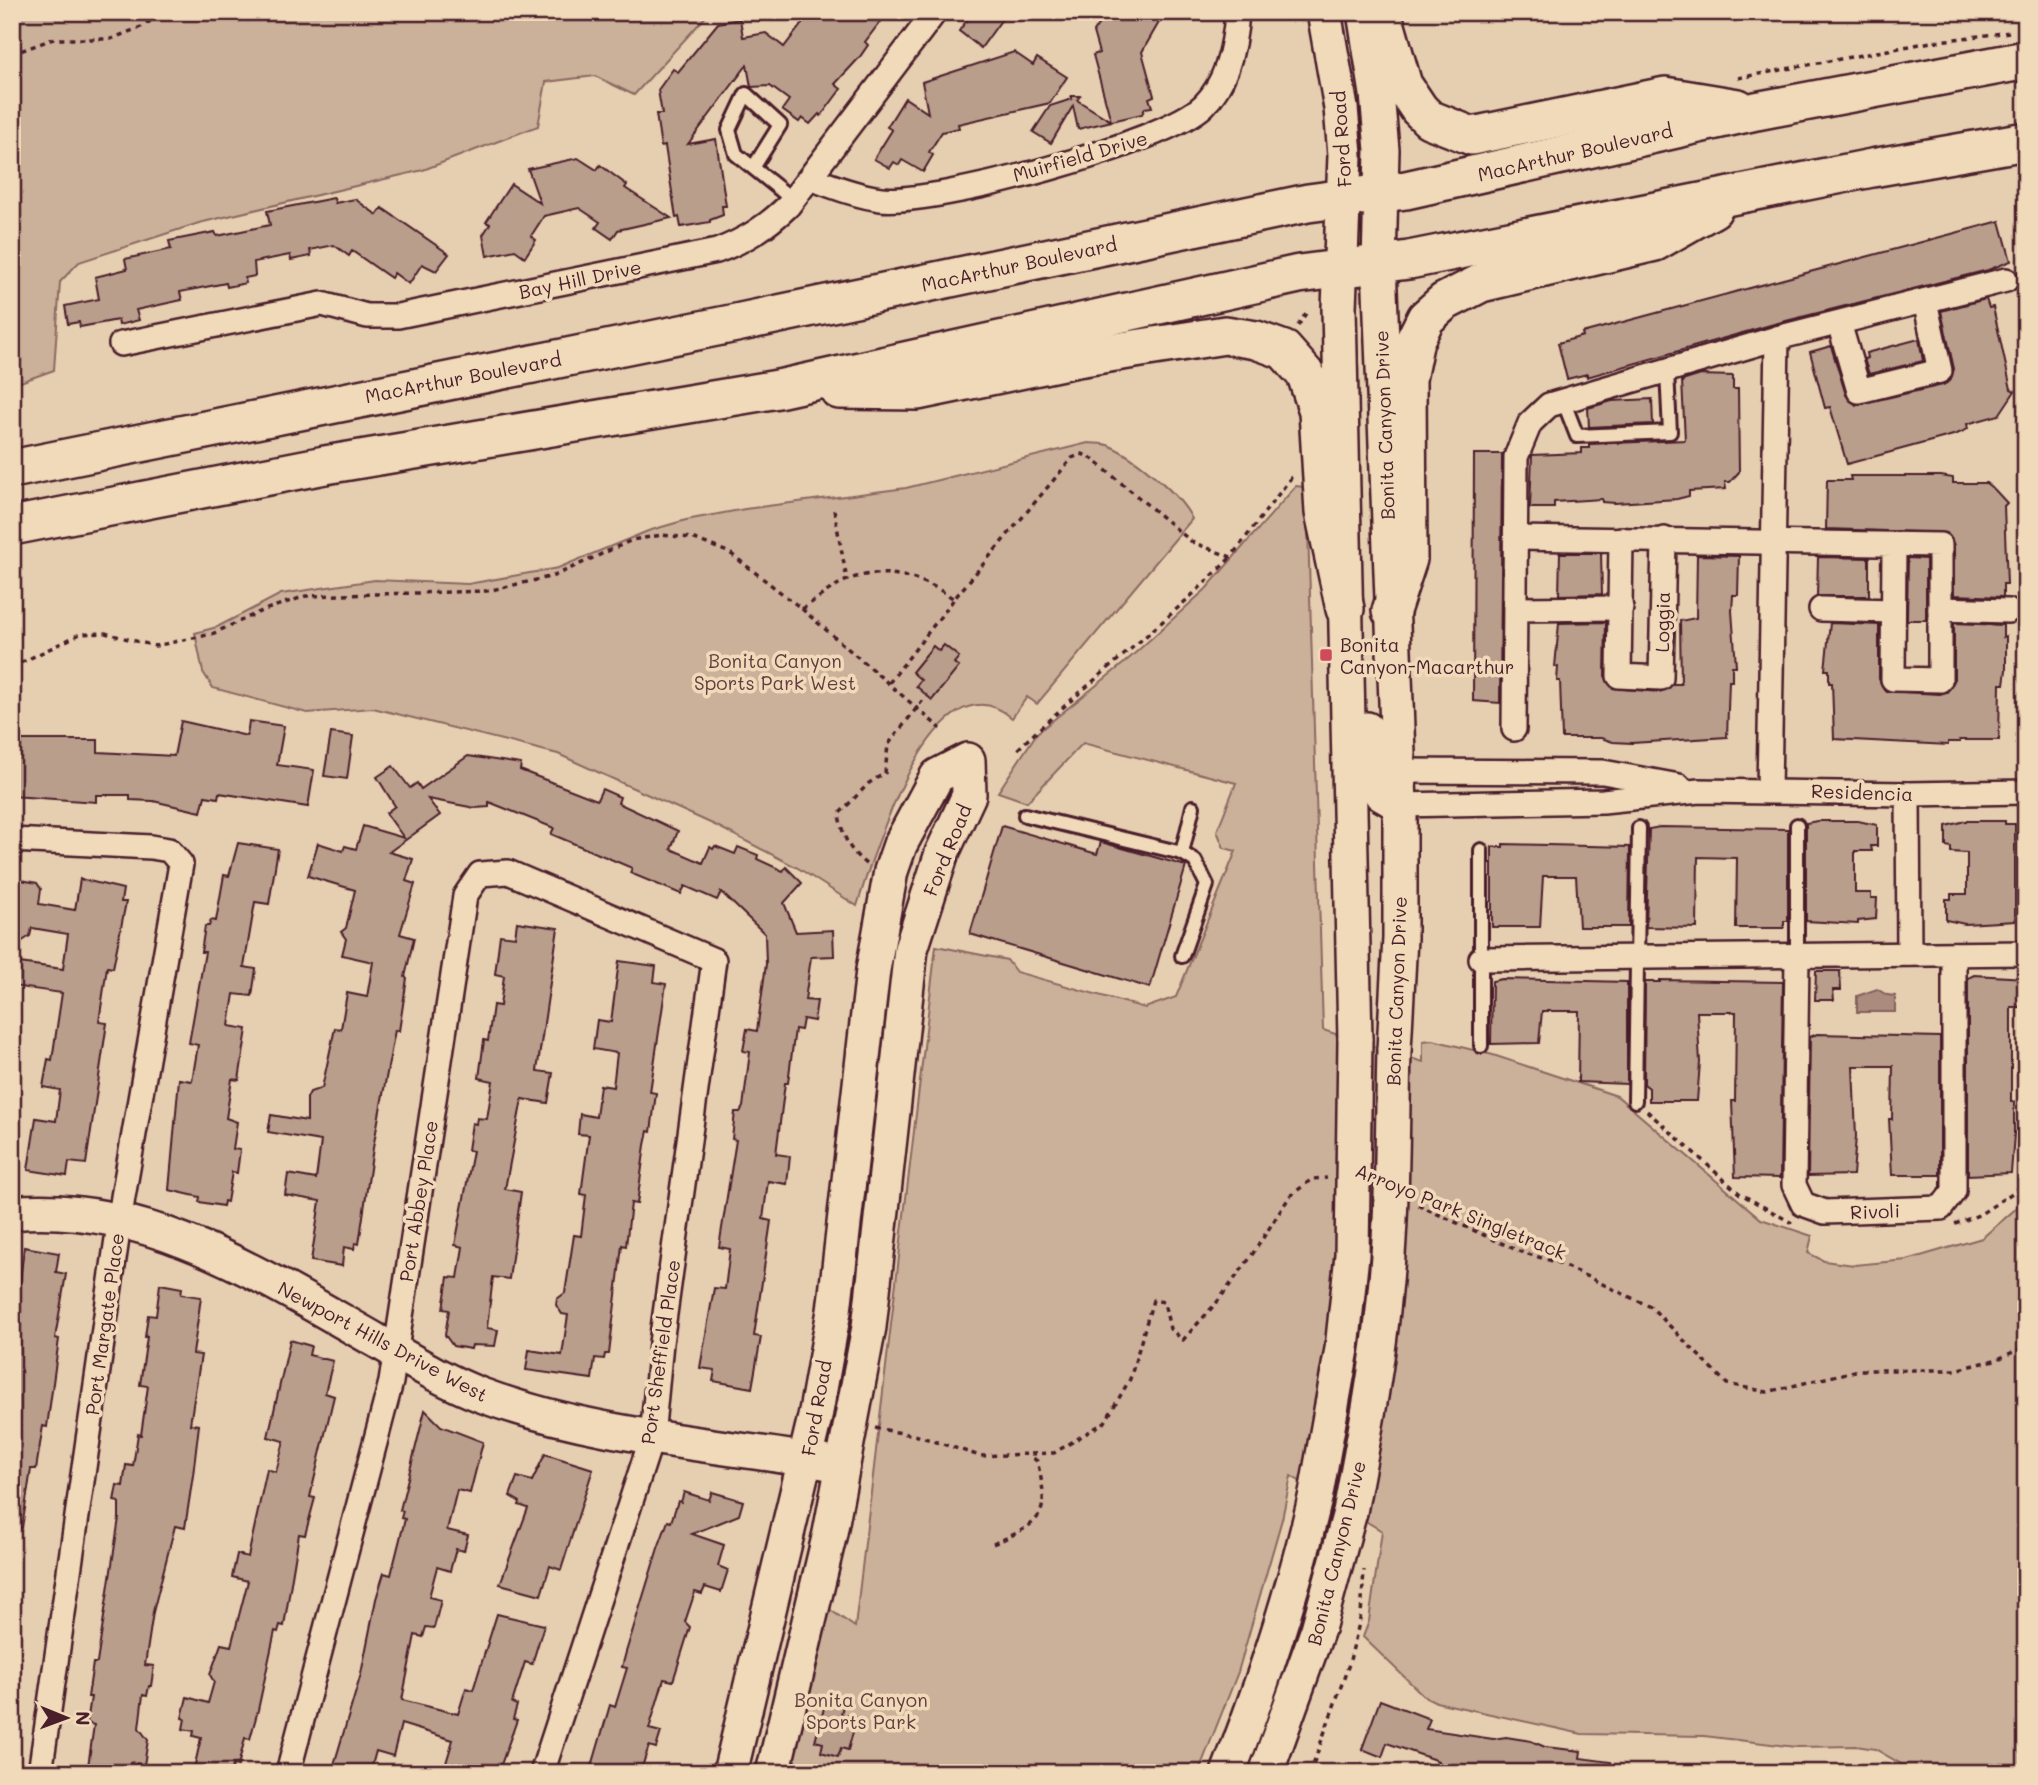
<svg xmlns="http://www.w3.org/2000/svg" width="2038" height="1785" viewBox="0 0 2038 1785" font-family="Mali,sans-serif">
  <rect width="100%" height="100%" fill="#e6cfb1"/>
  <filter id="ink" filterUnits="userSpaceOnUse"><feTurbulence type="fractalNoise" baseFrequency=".0143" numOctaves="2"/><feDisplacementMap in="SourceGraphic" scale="14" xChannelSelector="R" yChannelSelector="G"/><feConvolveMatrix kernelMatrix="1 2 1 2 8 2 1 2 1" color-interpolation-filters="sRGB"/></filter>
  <g filter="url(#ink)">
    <g fill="#ccb19a" stroke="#8b6862" stroke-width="2">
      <path d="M12 12H710L634 95 595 76 546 82 538 126 423 170 199 223 79 262 60 282 54 370 12 385Z"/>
      <path d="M1088 443C1095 444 1104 443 1110 446 1135 457 1181 495 1192 519L1037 704 1027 697 1012 718C934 651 872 858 857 906L798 868 717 826 558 754 373 708 307 713 213 688 203 672 195 633 217 627 281 594 375 580 468 584 558 568 648 531 686 520 745 509 906 488Z"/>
      <path d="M1296 486 1303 487 1307 495 1323 1030 1423 1062V1041L1433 1040 1493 1055 1617 1096 1761 1219 1812 1236 1808 1253 1824 1261 1854 1265 1907 1260 1982 1238 2026 1200V1773H1917L1875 1749 1856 1746 1796 1747 1704 1736 1582 1734 1436 1702 1424 1696 1363 1637 1369 1621 1382 1531 1291 1476 1282 1519 1238 1672 1198 1773H779L823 1605 855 1627 936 946 1007 960 1016 972 1145 1008 1176 997 1236 851 1224 848 1217 831 1236 783 1083 743 1027 802 998 792 1037 733 1123 664 1206 589Z"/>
    </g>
    <path fill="#aa8b7d" stroke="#84605c" stroke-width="2" d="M1877 989 1887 995 1895 996V1012H1857V996Z"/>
    <g fill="#ba9e8c" stroke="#4a1f2b" stroke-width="2">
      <path d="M811 12H868L880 22 865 42 868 45 859 58 835 84 841 89 821 116 819 114 810 124 802 118 799 122 782 110 789 100 770 86 751 87 747 65 688 144 716 139 726 206H722L723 215 710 220V222L681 227 679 217 676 218 665 146 661 147 656 114H662L658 90 673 69 678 72 718 23 740 19 743 37 766 33 784 47Z"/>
      <path d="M973 12H1007L981 48 959 31Z"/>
      <path d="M1107 12H1165L1142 52 1154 96 1149 98 1152 107 1145 108 1142 114 1078 129 1073 106 1051 143 1033 132 1050 106 1072 99 1071 96H1080L1077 100 1111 121 1093 55 1099 53 1093 32Z"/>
      <path d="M1014 52 1033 65 1037 58 1067 77 1050 103 958 124 959 128 942 132 929 152 933 155 923 172 902 160 899 165 894 162 890 168 874 159 892 130 887 127 905 98 928 113 922 82Z"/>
      <path d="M578 158 597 170 600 165 627 185 625 188 671 218 618 230 612 239 596 228 600 222 579 208 544 216 531 236 536 240 525 257 515 250 487 256 483 235 490 224 486 222 511 184 540 203 528 169Z"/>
      <path d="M334 198 335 203 355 199 377 215 382 208 449 254 436 271 422 264 409 284 394 273 391 278 352 251 349 256 334 245 310 250 311 256 291 260 290 255 254 262 255 276 245 278 246 283 227 287 226 283 180 292 182 300 136 310 139 320 119 325 118 320 80 327 79 322 68 324 65 306 99 299 95 277 127 269 125 259 171 249 169 241 215 232 217 236 270 225 267 211Z"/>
      <path d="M2000 221 2011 261 1988 270 1774 324 1587 377V374L1567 379 1558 343 1583 336 1582 333Z"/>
      <path d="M1986 299 1989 308 1993 307 2011 389 2015 391 1999 415 1967 424 1968 429 1957 434 1847 464 1830 407 1825 408 1810 352 1831 346 1846 395 1856 405 1943 385 1950 381 1954 369 1941 311Z"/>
      <path d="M1919 339 1923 361 1869 374 1864 359 1867 358 1866 353Z"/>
      <path d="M1701 375 1733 376V389H1738L1739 472 1730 482H1725L1726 489 1689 491V496L1677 499 1615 503 1602 502V499L1554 502V508H1530L1532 455 1582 453V448H1589V444L1685 440 1682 381Z"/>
      <path d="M1652 399 1653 424 1589 427 1588 408 1612 401Z"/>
      <path d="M1474 454H1502L1500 703 1473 701Z"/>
      <path d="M1850 476H1941L1953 478V483H1986L1995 490 2007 503 2004 506 2007 584H2003V597L1954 595V545L1947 533 1826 529 1827 480H1851Z"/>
      <path d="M1560 553H1601L1602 594 1559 595Z"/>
      <path d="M1697 555 1739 556 1738 595H1733L1732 611 1736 666H1732V681H1729L1727 737 1632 743 1613 742 1601 738H1562L1560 681H1557L1558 667H1555L1559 623 1606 622 1605 676 1612 688 1660 692 1673 684H1681L1680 621 1696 618Z"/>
      <path d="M1818 557 1869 558V596H1817Z"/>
      <path d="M1908 558 1926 559V620H1907Z"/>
      <path d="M1830 623 1879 625V679L1885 691 1940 694 1947 692 1954 681V623L2003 625V637L2006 636V670L2004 684H2000L1999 740H1960V742H1948V745L1834 739 1832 683H1829V670H1825Z"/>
      <path d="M944 645 959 657 954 663 959 667 932 700 916 686 921 680 912 672 933 646 939 651Z"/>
      <path d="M181 721 247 736 249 721 284 726 277 765 314 770 308 807 219 793 218 798 205 796 201 812 153 801 130 800V795H96V802L13 796 12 740H98V752L174 756Z"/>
      <path d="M331 733 353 736 347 779 324 776Z"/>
      <path d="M468 756 521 764 520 770 597 800 602 789 620 797 618 803 678 831 671 849 703 863 710 847 713 849 715 846 735 854 738 847 758 855 757 859 783 871 786 867 802 883 784 903 796 932 833 930 834 956 811 957 805 1000 817 1001 814 1021 803 1019 801 1030 795 1029 788 1083H785L776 1154 790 1156 787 1184 768 1181 763 1219 771 1221 754 1336 761 1337 752 1388 713 1381 715 1370 700 1368 714 1288 725 1289 730 1249 719 1247 736 1140 732 1139 735 1112H740L743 1107 750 1052 743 1051 747 1029 757 1031 766 964 765 934 721 892 717 900 685 886 681 894 630 873 632 868 551 834 554 828 489 802V807L475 808 428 799 440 815 389 852 413 859 406 881 415 884 400 934 414 938 405 977 407 978 399 1031 395 1030 373 1148 359 1244 355 1243 354 1249 344 1247 342 1266 311 1261 320 1201 285 1195 288 1174 316 1179 321 1141 268 1132 271 1115 307 1121V1098L310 1092 322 1088 335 1028 341 1029 347 993 367 997 373 962 342 955 346 939 341 932 346 928 355 890 308 876 318 843 343 851 345 846 356 849 363 826 404 838 386 813 395 806 377 777 393 766 410 788 417 783 421 789Z"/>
      <path d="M1817 821H1858L1877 825V846H1871L1872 851H1855V893H1871V898H1877L1876 919 1858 921V924L1806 921V823Z"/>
      <path d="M1965 821H2005V824H2015V921L1965 924 1946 920V899H1951V894H1967V853L1951 852V847L1946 846V826Z"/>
      <path d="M1002 826 1097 854 1101 842 1186 866 1150 988 970 934Z"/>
      <path d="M1660 827 1788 829V921H1784V928H1736L1737 858 1698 857 1697 928 1646 927 1649 829Z"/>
      <path d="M238 843 278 849 269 904 255 902 244 967 256 969 252 996 234 994 229 1026 247 1029 239 1080 232 1079 226 1118 237 1122 233 1149 240 1150 237 1173 232 1172 227 1202 224 1201 223 1206 199 1202 200 1197 169 1190 179 1079 192 1081 198 1045 189 1043 205 952H201L205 926H209L211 920 216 921 224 875 229 876Z"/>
      <path d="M1503 844 1630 847 1629 927H1579L1576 876H1543L1540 927H1492V847H1503Z"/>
      <path d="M16 879 37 883 41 889 39 904 75 910 80 879 123 889 121 902H126L113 968 107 967 99 1022 107 1023 86 1164 69 1162 67 1176 28 1170 36 1118 56 1121 60 1090 43 1087 48 1059 52 1060 62 993 12 986V962L63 969 68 934 32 928 30 936 12 948V881Z"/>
      <path d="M517 922 558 928 537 1071 553 1073 548 1103 522 1099 505 1189 521 1192 509 1279 493 1277 487 1328 498 1330 495 1346 472 1345 471 1349 453 1346 445 1335 449 1310 443 1309 448 1277 458 1278 463 1247 455 1245 473 1151 468 1150 472 1123 476 1124 477 1118 487 1119 493 1081 479 1078 484 1040 488 1041 493 1005 500 1006 504 976 495 974 500 935 515 937Z"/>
      <path d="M619 961 656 966 654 982 666 984 650 1092 656 1093 651 1132 648 1131 645 1145 637 1204 631 1203 626 1246 622 1245 609 1354H605L604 1359 595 1358 592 1379 526 1370 529 1350 562 1355 568 1315 562 1314 556 1305 557 1299 565 1293 574 1235 581 1236 586 1195 581 1194 589 1135 578 1134 580 1114 596 1117 600 1085 613 1087 617 1053 593 1049 597 1020 611 1022Z"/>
      <path d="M1816 971H1840L1841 990H1833L1834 1000H1815Z"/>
      <path d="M1974 975 2026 978V1007H2011V1102H2014V1134L2011 1173 1968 1175V978Z"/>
      <path d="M1502 979 1627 982V1084L1578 1082 1579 1011H1542L1539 1043 1491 1044 1492 981Z"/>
      <path d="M1660 980 1783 982 1780 1178 1735 1177 1732 1101H1735L1736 1012H1697L1700 1062 1697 1101H1649V1088L1644 1084 1645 982H1660Z"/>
      <path d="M1817 1034 1940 1037V1175H1892L1889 1119H1892L1893 1066H1853L1856 1136 1853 1175 1808 1176 1810 1037Z"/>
      <path d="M24 1247 59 1253 56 1272 66 1274 55 1338 59 1339 47 1427 43 1426 36 1469H31L22 1528 12 1527V1352Z"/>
      <path d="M160 1284 182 1288 181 1294 201 1297 193 1354 201 1355 190 1424 199 1425 193 1475 185 1528 175 1526 153 1612 145 1665 154 1666 151 1686H149L147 1696 143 1695 139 1728 148 1740 144 1765 130 1762 129 1773H87L94 1725 87 1723 91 1697H88L93 1663H97L119 1518V1502L114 1501 117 1485 123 1486 126 1465 133 1466 138 1434 141 1435 148 1386 140 1385 147 1337H145L148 1315 156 1316Z"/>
      <path d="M290 1340 311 1346 309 1355 333 1361 325 1393 334 1396 310 1497 315 1498 305 1535 299 1534 284 1626 280 1625 278 1632 275 1631 258 1710 250 1739 245 1738 238 1766 233 1765 231 1773H193L201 1738 193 1736 194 1731 183 1729 185 1719 182 1718 187 1697 208 1703 214 1682 210 1675 221 1644 231 1646 248 1581 232 1577 237 1554 248 1557 267 1469 276 1472 284 1441 268 1437Z"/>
      <path d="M425 1410 441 1426 483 1442 470 1493 457 1490 447 1530 468 1535 464 1551 456 1549 450 1571 437 1567 429 1597 441 1600 434 1628 426 1627 423 1637 415 1635 402 1700 458 1714 466 1688 473 1690 497 1614 544 1625 532 1664 525 1662 512 1703 517 1705 513 1719 517 1720 498 1773H443L453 1740 401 1724 393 1756 376 1751 370 1773H350L333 1768 361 1674 376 1599 384 1573 391 1575 405 1519 401 1518 403 1511 400 1510Z"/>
      <path d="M545 1454 593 1469 561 1570 550 1566 541 1595 500 1584 528 1508 519 1505 520 1502 510 1496 517 1477 532 1481Z"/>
      <path d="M684 1492 709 1500 712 1492 743 1501 739 1515 692 1534 724 1545 718 1566 728 1570 721 1592 705 1587 702 1594 695 1592 685 1622 690 1627 673 1681 664 1679 649 1729 661 1732 656 1748 649 1746 640 1773H590L610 1705 615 1707 627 1668 622 1667 626 1652 658 1548 668 1521 671 1522 678 1501 681 1502Z"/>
      <path d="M1380 1700 1430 1719 1426 1729 1493 1739 1506 1737 1531 1741 1545 1747 1581 1751 1580 1758 1611 1762 1610 1773H1436L1438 1761 1387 1743 1382 1757 1362 1749Z"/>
      <path d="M826 1701 843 1706 841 1714 857 1718 848 1750 841 1748 838 1757 821 1752 823 1743 815 1741Z"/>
    </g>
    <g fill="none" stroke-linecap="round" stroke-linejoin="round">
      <g stroke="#4a1f2b" stroke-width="18">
        <g id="lane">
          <path d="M753 168 780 125 746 94 729 130 736 154 793 200"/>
          <path d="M1563 400 1577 436 1670 432 1667 371"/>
          <path d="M1025 815 1182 853 1193 807"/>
          <path d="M1797 825V955"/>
          <path d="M1182 853 1195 861 1207 885 1182 956"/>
          <path d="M1481 1046V850"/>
          <path d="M1635 1101 1639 828"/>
        </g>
      </g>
      <g stroke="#4a1f2b" stroke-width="28">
        <g id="street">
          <path d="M810 178C832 186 857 196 881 199 936 205 1166 143 1204 105 1228 81 1235 45 1237 12"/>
          <path d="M1839 323 1859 391 1940 371 1925 301"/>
          <path d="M121 344 322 304 367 316H398L717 251C746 240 766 227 788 206L935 12"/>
          <path d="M1516 538 1940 545V680L1893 679 1894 545"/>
          <path d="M1621 539 1619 676 1661 678 1664 539"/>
          <path d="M1516 609 1621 608"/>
          <path d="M1821 609 1893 611"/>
          <path d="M1940 609 2008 611"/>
          <path d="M1514 729 1516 457 1530 423 1549 405 1777 338 2006 280"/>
          <path d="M1399 771 1603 772 1679 786"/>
          <path d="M1769 790 1777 338"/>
          <path d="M1908 794 1909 954"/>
          <path d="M1400 805 1603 801 1699 791 1908 794 2026 792"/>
          <path d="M12 840 151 847 169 850 181 864 123 1197 40 1773"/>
          <path d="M1797 955 1794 1185 1803 1204 1825 1212 1941 1208 1954 1191V954"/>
          <path d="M1481 959 2026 953"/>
          <path d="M288 1773 391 1382 465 896 480 874 508 872 714 960 661 1343 652 1437 542 1773"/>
        </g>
      </g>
      <g stroke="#4a1f2b" stroke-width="38">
        <g id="secondary">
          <path d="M1324 12 1341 108 1345 155 1339 308 1355 1040"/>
          <path d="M1364 12 1377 94 1382 150 1379 264 1400 805V938L1394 1050"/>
          <path d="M1367 729 1368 764 1381 794 1400 805"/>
          <path d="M12 1213C146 1200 266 1278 377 1341 410 1360 444 1381 481 1395 592 1436 712 1444 829 1463"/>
          <path d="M730 1773 815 1417 834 1311 873 970 891 871 900 845 937 776 968 760 969 795 942 853 911 949 869 1327 830 1533 773 1773"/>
          <path d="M1228 1773C1264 1681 1294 1590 1316 1494"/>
          <path d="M1266 1773 1318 1629 1350 1512"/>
        </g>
      </g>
      <g stroke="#4a1f2b" stroke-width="42">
        <g id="primary">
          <path d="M1382 12 1403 85 1419 109 1429 119 1472 136 1665 96 1738 108"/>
          <path d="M839 390 918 391 1077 358 1225 335 1256 340 1284 350 1306 375 1318 411 1324 512 1345 609"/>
          <path d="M12 469 736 323 1308 203 1406 190 1756 111 2026 60"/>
          <path d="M12 526 325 465 778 389 1299 274 1409 260 1872 168 2026 141"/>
          <path d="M1391 611 1408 559 1407 379 1415 340 1426 318 1444 302 1481 283 1655 242 1713 209"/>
        </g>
      </g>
      <g stroke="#4a1f2b" stroke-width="3.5" stroke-dasharray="5 5" stroke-linecap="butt">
        <path d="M12 54 53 39H111L141 27 165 12"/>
        <path d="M1738 78 1931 42 2010 32"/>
        <path d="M1298 326 1306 313"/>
        <path d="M834 510 847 580"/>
        <path d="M802 609C813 602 823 594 834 587 871 563 920 574 954 599L1072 458 1082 454 1090 457 1192 542 1231 557 1293 475"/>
        <path d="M12 667 80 634 105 633 155 646 212 634 264 610 306 596 487 591 554 576 632 540 662 535 692 538 730 553 802 609 941 729"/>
        <path d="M889 683 954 599"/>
        <path d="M1018 749C1087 682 1164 626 1231 557"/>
        <path d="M866 864C849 851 842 835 839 814L869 783 885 773 888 745 926 696"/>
        <path d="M1647 1111 1739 1193 1792 1223"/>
        <path d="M1418 1205 1521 1252 1556 1262 1651 1307 1727 1384 1767 1392 1859 1370H1956L1998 1359 2026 1346"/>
        <path d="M1955 1224 1979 1215 2026 1184"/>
        <path d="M875 1428 918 1436 980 1456 1054 1453 1105 1422 1130 1379 1153 1300 1164 1302 1170 1329 1183 1340 1218 1301 1250 1258 1290 1196 1312 1179 1327 1178"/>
        <path d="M993 1544C1043 1522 1051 1516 1037 1461L1030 1456"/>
        <path d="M1310 1773 1349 1664 1361 1615 1364 1570"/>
      </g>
      <use href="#lane" stroke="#f0dab9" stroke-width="12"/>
      <use href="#street" stroke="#f0dab9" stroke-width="23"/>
      <use href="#secondary" stroke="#f0dab9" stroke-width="33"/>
      <use href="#primary" stroke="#f0dab9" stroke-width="37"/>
      <g stroke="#4a1f2b" stroke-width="38" stroke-linecap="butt">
        <g id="secondary-bridge">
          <path d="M1316 1494 1342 1349 1352 1255 1355 1040"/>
          <path d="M1350 1512C1363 1442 1377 1372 1384 1301 1393 1218 1392 1134 1394 1050"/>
        </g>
      </g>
      <use href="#secondary-bridge" stroke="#f0dab9" stroke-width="33"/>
    </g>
  </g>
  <rect fill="#d1495b" stroke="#f0dab9" stroke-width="2.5" x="1319" y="648" width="14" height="14" rx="3.5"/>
  <g text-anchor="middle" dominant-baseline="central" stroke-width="7" stroke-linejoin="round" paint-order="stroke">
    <g font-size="19" fill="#4a1f2b" stroke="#f0dab9">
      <text transform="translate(1341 139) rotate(-94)">Ford Road</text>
      <text transform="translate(1575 152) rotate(-13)">MacArthur Boulevard</text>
      <text transform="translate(1080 156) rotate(-16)">Muirfield Drive</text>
      <text transform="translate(1019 264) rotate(-12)">MacArthur Boulevard</text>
      <text transform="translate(580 279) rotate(-12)">Bay Hill Drive</text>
      <text transform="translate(463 377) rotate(-11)">MacArthur Boulevard</text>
      <text transform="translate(1384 425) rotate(-92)">Bonita Canyon Drive</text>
      <text transform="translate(1662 622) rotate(-89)">Loggia</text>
      <text transform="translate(1862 792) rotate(2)">Residencia</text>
      <text transform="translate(947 850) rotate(-68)">Ford Road</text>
      <text transform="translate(1396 991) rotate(-88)">Bonita Canyon Drive</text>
      <text transform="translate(418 1201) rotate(-81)">Port Abbey Place</text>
      <text transform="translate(1461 1211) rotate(22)">Arroyo Park Singletrack</text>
      <text transform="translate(1875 1211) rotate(-2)">Rivoli</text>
      <text transform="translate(104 1324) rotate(-82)">Port Margate Place</text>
      <text transform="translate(383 1341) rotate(28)">Newport Hills Drive West</text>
      <text transform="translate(660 1352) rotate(-82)">Port Sheffield Place</text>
      <text transform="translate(816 1408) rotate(-80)">Ford Road</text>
      <text transform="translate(1336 1553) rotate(-76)">Bonita Canyon Drive</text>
    </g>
    <g font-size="19" fill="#4a1f2b" stroke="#f0dab9" text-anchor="start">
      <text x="1340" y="644">Bonita<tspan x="1340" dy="22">Canyon-Macarthur</tspan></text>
    </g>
    <g font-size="19" fill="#643c41" stroke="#f0dab9">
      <text x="775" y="660">Bonita Canyon<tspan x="775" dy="22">Sports Park West</tspan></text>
      <text x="861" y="1699">Bonita Canyon<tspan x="861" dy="22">Sports Park</tspan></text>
    </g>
  </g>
  <rect width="2038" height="1785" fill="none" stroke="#f0dab9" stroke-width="42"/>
  <rect x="21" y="21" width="1996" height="1743" fill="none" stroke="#4a1f2b" stroke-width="2.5" filter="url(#ink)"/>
  <g transform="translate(66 1718) rotate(91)" stroke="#f0dab9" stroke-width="5" paint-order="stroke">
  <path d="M0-5L12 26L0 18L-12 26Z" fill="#4a1f2b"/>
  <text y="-10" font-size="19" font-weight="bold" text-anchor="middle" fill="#4a1f2b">N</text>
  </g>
</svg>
